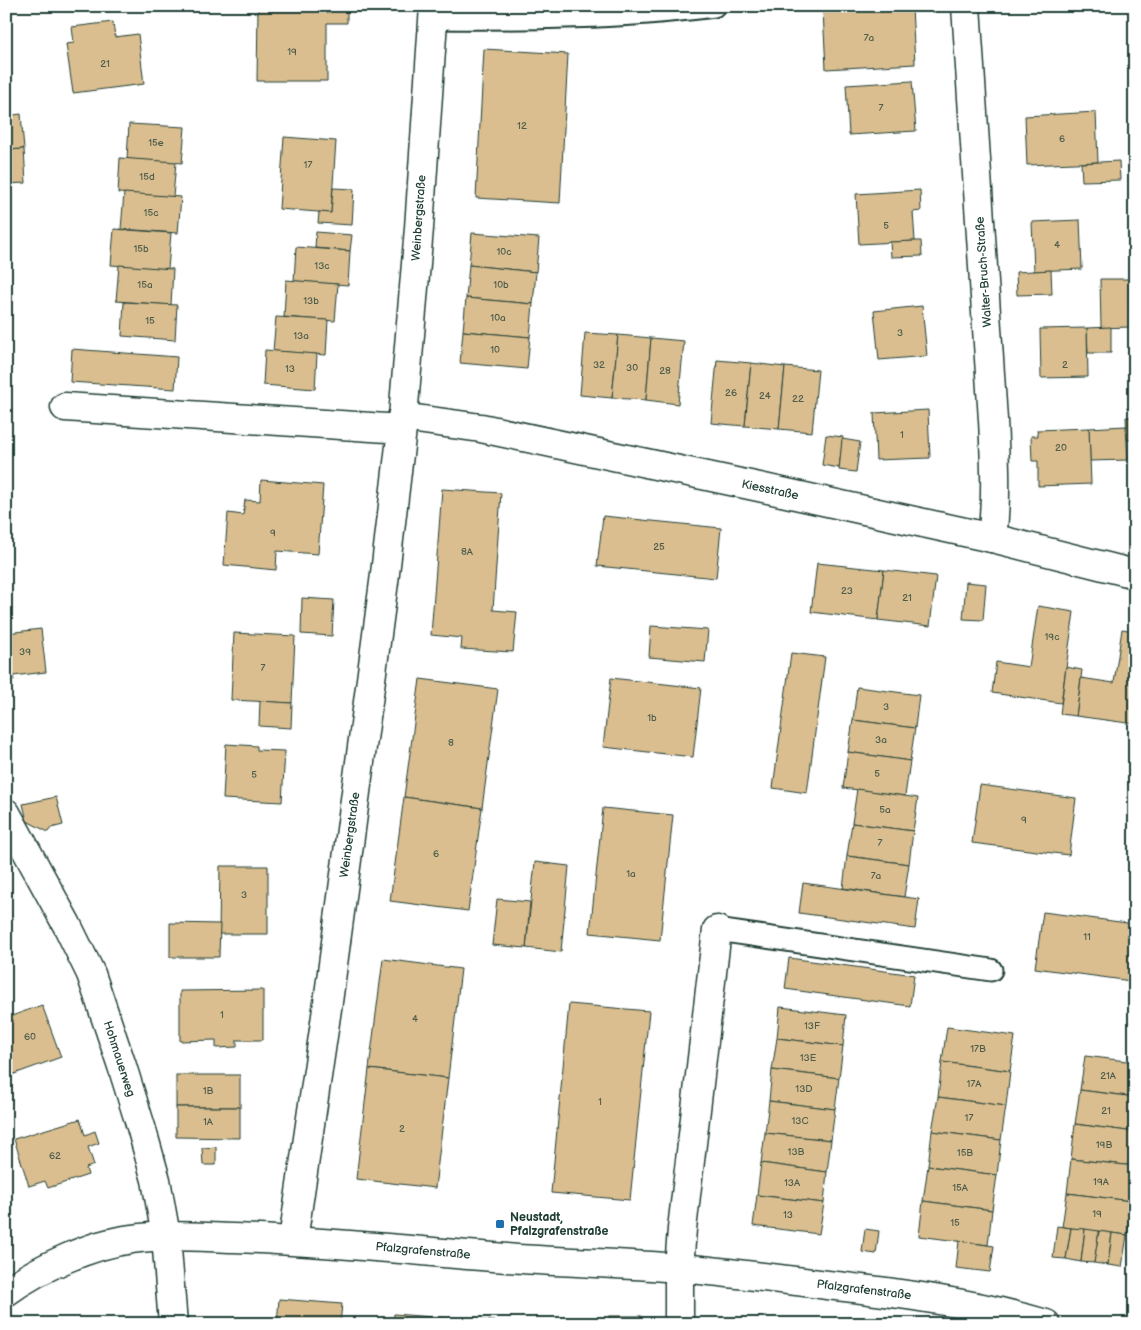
<svg xmlns="http://www.w3.org/2000/svg" width="1141" height="1330" viewBox="0 0 1141 1330" font-family="'Balsamiq Sans',sans-serif">
  <rect width="100%" height="100%" fill="#fff"/>
  <filter id="ink" filterUnits="userSpaceOnUse"><feTurbulence type="fractalNoise" baseFrequency=".02" numOctaves="2"/><feDisplacementMap in="SourceGraphic" scale="10" xChannelSelector="R" yChannelSelector="G"/><feConvolveMatrix kernelMatrix="1 2 1 2 8 2 1 2 1" color-interpolation-filters="sRGB"/></filter>
  <g filter="url(#ink)">
    <g fill="#dabe8f" stroke="#1f3d34">
      <path d="M270 6H347V23H327V81H257L258 8H270Z"/>
      <path d="M912 7 915 64 826 69 823 11Z"/>
      <path d="M113 22 115 37 138 34 144 84 73 93 66 44 74 43 72 27Z"/>
      <path d="M484 49 568 54 560 203 476 198Z"/>
      <path d="M912 81 916 131 849 135 846 85Z"/>
      <path d="M1096 112 1098 162 1027 165 1025 116Z"/>
      <path d="M21 114 24 149 6 150V116Z"/>
      <path d="M129 124 185 127 182 163 127 159Z"/>
      <path d="M284 137 336 141 331 213 279 209Z"/>
      <path d="M24 149 26 183 6 184V150Z"/>
      <path d="M120 158 176 162 173 197 118 193Z"/>
      <path d="M1119 161 1120 180 1082 181 1081 163Z"/>
      <path d="M333 188 354 189 352 225 318 223 319 212 331 213Z"/>
      <path d="M920 190 921 211 913 212 915 241 859 244 856 194Z"/>
      <path d="M124 193 181 197 178 233 121 229Z"/>
      <path d="M1080 220 1082 269 1034 271 1032 222Z"/>
      <path d="M114 229 171 233 168 269 111 265Z"/>
      <path d="M316 232 352 235 350 251 315 248Z"/>
      <path d="M472 233 539 238 536 272 469 265Z"/>
      <path d="M915 241H921L922 256 891 257 890 242Z"/>
      <path d="M296 247 350 251 348 285 294 281Z"/>
      <path d="M119 265 173 269 171 305 116 301Z"/>
      <path d="M469 265 536 272 533 304 466 298Z"/>
      <path d="M1051 270 1052 294 1017 295 1016 272Z"/>
      <path d="M1100 279H1129L1130 327 1101 328Z"/>
      <path d="M286 280 338 284 335 321 284 317Z"/>
      <path d="M466 298 533 304 530 337 463 331Z"/>
      <path d="M124 302 177 305 175 340 122 336Z"/>
      <path d="M922 306 927 356 879 360 874 311Z"/>
      <path d="M276 317 328 320 326 355 273 351Z"/>
      <path d="M1111 327V353H1088L1087 328Z"/>
      <path d="M1087 328 1088 377 1041 378 1040 329Z"/>
      <path d="M463 331 530 337 527 369 460 363Z"/>
      <path d="M585 333 618 335 612 398 580 395Z"/>
      <path d="M618 335 651 338 646 400 612 398Z"/>
      <path d="M651 338 684 341 678 404 646 400Z"/>
      <path d="M72 349 177 357 175 389 70 382Z"/>
      <path d="M265 350 317 354 315 389 263 385Z"/>
      <path d="M717 360 751 363 745 426 711 423Z"/>
      <path d="M751 363 785 367 779 429 745 426Z"/>
      <path d="M785 367 818 370 812 432 779 429Z"/>
      <path d="M928 410 930 458 876 460 874 413Z"/>
      <path d="M1126 417H1135V440H1127Z"/>
      <path d="M1126 426 1128 460 1090 461 1089 428Z"/>
      <path d="M1089 428 1091 484 1038 486V461H1032L1031 436H1038L1037 430Z"/>
      <path d="M826 435 843 437 839 468 822 465Z"/>
      <path d="M842 439 860 442 856 472 839 470Z"/>
      <path d="M261 480 323 485 318 554 277 551 276 570 224 565 228 513 243 515 245 500 260 501Z"/>
      <path d="M442 489 501 493 493 610 517 612 513 652 461 649 462 638 431 635Z"/>
      <path d="M603 516 721 528 716 578 597 566Z"/>
      <path d="M817 563 884 570 878 620 811 612Z"/>
      <path d="M884 570 936 576 930 626 878 620Z"/>
      <path d="M966 582 986 584 983 620 963 619Z"/>
      <path d="M302 598 334 600 332 636 301 634Z"/>
      <path d="M1038 606 1074 612 1061 703 992 693 996 662 1029 667Z"/>
      <path d="M651 626 708 630 705 662 649 657Z"/>
      <path d="M41 629 46 672 13 676 14 680 6 681V633Z"/>
      <path d="M1122 629 1135 631V724L1076 716 1081 678 1114 683Z"/>
      <path d="M234 633 295 636 292 703 231 700Z"/>
      <path d="M791 653 825 657 807 793 773 788Z"/>
      <path d="M1066 667 1082 670 1076 716 1060 714Z"/>
      <path d="M611 678 701 688 693 757 603 747Z"/>
      <path d="M420 679 498 689 482 808 404 797Z"/>
      <path d="M857 687 919 695 915 728 853 720Z"/>
      <path d="M260 701 292 703 291 728 259 726Z"/>
      <path d="M853 720 915 728 910 761 848 752Z"/>
      <path d="M226 744 257 746V750L285 751 282 802 223 799Z"/>
      <path d="M848 752 910 761 905 796 843 788Z"/>
      <path d="M980 785 1076 798 1069 855 972 843Z"/>
      <path d="M857 789 918 798 913 831 852 823Z"/>
      <path d="M56 797 63 825 51 828 48 832 27 821 23 804Z"/>
      <path d="M404 797 482 808 468 911 390 901Z"/>
      <path d="M603 808 673 815 660 940 590 933Z"/>
      <path d="M852 823 913 831 909 864 847 856Z"/>
      <path d="M847 856 909 864 904 897 843 888Z"/>
      <path d="M535 862 569 866 561 952 526 948Z"/>
      <path d="M220 866H268V934H219Z"/>
      <path d="M803 883 919 899 915 929 799 913Z"/>
      <path d="M497 899 530 902 526 948 492 945Z"/>
      <path d="M1043 912 1135 924V950L1131 981 1035 968Z"/>
      <path d="M170 923 220 924 219 957H170Z"/>
      <path d="M789 958 914 975 910 1006 785 989Z"/>
      <path d="M383 959 461 969 448 1078 369 1069Z"/>
      <path d="M263 990V1040H237V1047L216 1048V1040L180 1041V991Z"/>
      <path d="M569 1004 649 1011 630 1200 551 1193Z"/>
      <path d="M42 1005 61 1057 6 1077V1018Z"/>
      <path d="M780 1007 846 1015 843 1046 777 1038Z"/>
      <path d="M947 1027 1015 1036 1010 1071 942 1062Z"/>
      <path d="M777 1038 843 1046 839 1078 772 1070Z"/>
      <path d="M1085 1056 1135 1062V1097L1080 1090Z"/>
      <path d="M942 1062 1010 1071 1006 1106 938 1097Z"/>
      <path d="M369 1069 448 1078 435 1188 356 1179Z"/>
      <path d="M772 1070 839 1078 835 1109 769 1101Z"/>
      <rect x="176" y="1075" width="64" height="32"/>
      <path d="M1080 1090 1135 1097V1132L1075 1124Z"/>
      <path d="M938 1097 1006 1106 1001 1140 932 1131Z"/>
      <path d="M769 1101 835 1109 831 1140 765 1133Z"/>
      <path d="M176 1107H240V1138L176 1137Z"/>
      <path d="M80 1119 85 1135 95 1131 99 1143 88 1147 94 1165 86 1168 88 1175 48 1188 45 1181 29 1186 14 1139Z"/>
      <path d="M1075 1124 1135 1132V1166L1071 1159Z"/>
      <path d="M932 1131 1001 1140 997 1175 928 1166Z"/>
      <path d="M765 1133 831 1140 827 1172 761 1163Z"/>
      <path d="M216 1147V1165H203L202 1148Z"/>
      <path d="M1071 1159 1135 1166 1131 1201 1067 1193Z"/>
      <path d="M761 1163 827 1172 824 1203 757 1195Z"/>
      <path d="M928 1166 997 1175 992 1210 923 1201Z"/>
      <path d="M1067 1193 1131 1201 1127 1235 1062 1227Z"/>
      <path d="M757 1195 824 1203 819 1234 753 1226Z"/>
      <path d="M923 1201 992 1210 988 1245 919 1236Z"/>
      <path d="M1057 1226 1071 1228 1066 1259 1053 1258Z"/>
      <path d="M1071 1228 1085 1229 1081 1262 1066 1259Z"/>
      <path d="M865 1229 879 1231 876 1254 862 1252Z"/>
      <path d="M1085 1229 1099 1231 1094 1263 1081 1262Z"/>
      <path d="M1099 1231 1112 1233 1108 1265 1094 1263Z"/>
      <path d="M1112 1233 1127 1235 1122 1267 1108 1265Z"/>
      <path d="M959 1241 994 1246 990 1272 956 1268Z"/>
      <path d="M279 1299 342 1304 340 1324H277Z"/>
      <path d="M394 1314 445 1318 444 1324H393Z"/>
      <rect x="609" y="1316" width="32" height="8"/>
      <path d="M445 1318 495 1321V1324H444Z"/>
    </g>
    <g fill="none" stroke-linecap="round" stroke-linejoin="round">
      <g stroke="#1f3d34" stroke-width="25">
        <g id="lane">
          <path d="M433 18C527 19 622 18 714 6"/>
          <path d="M717 930 991 970"/>
        </g>
      </g>
      <g stroke="#1f3d34" stroke-width="31">
        <g id="street">
          <path d="M966 6 993 420C995 460 997 498 992 538"/>
          <path d="M65 407 402 429"/>
          <path d="M402 417 481 428 759 487 992 538 1135 574"/>
          <path d="M6 813 67 925 91 974 122 1066 141 1127 156 1180 166 1236 173 1324"/>
          <path d="M293 1240 328 1002 384 582 402 429 419 228 434 6"/>
          <path d="M679 1324V1268L682 1229 717 930"/>
        </g>
      </g>
      <g stroke="#1f3d34" stroke-width="31">
        <path id="secondary" d="M6 1292C39 1268 91 1244 132 1239 166 1234 200 1237 233 1238 320 1241 407 1250 493 1257 555 1262 617 1263 679 1268 728 1272 778 1279 827 1285 900 1293 975 1303 1046 1324"/>
      </g>
      <use href="#lane" stroke="#fff" stroke-width="21"/>
      <use href="#street" stroke="#fff" stroke-width="28"/>
      <use href="#secondary" stroke="#fff" stroke-width="28"/>
    </g>
  </g>
  <rect fill="#1f6fb2" stroke="#fff" stroke-width="2" x="495" y="1219" width="10" height="10" rx="2.5"/>
  <g text-anchor="middle" dominant-baseline="central" stroke-width="4" stroke-linejoin="round" paint-order="stroke">
    <g font-size="10" fill="#4e5d4b">
      <text x="869" y="38">7a</text>
      <text x="292" y="52">19</text>
      <text x="105" y="64">21</text>
      <text x="881" y="108">7</text>
      <text x="522" y="126">12</text>
      <text x="1062" y="139">6</text>
      <text x="156" y="143">15e</text>
      <text x="308" y="165">17</text>
      <text x="147" y="177">15d</text>
      <text x="151" y="213">15c</text>
      <text x="886" y="226">5</text>
      <text x="1057" y="245">4</text>
      <text x="141" y="249">15b</text>
      <text x="504" y="252">10c</text>
      <text x="322" y="266">13c</text>
      <text x="145" y="285">15a</text>
      <text x="501" y="285">10b</text>
      <text x="311" y="301">13b</text>
      <text x="498" y="318">10a</text>
      <text x="150" y="321">15</text>
      <text x="900" y="333">3</text>
      <text x="301" y="336">13a</text>
      <text x="495" y="350">10</text>
      <text x="599" y="365">32</text>
      <text x="1065" y="365">2</text>
      <text x="632" y="368">30</text>
      <text x="290" y="369">13</text>
      <text x="665" y="371">28</text>
      <text x="731" y="393">26</text>
      <text x="765" y="396">24</text>
      <text x="798" y="399">22</text>
      <text x="902" y="435">1</text>
      <text x="1061" y="448">20</text>
      <text x="273" y="533">9</text>
      <text x="659" y="547">25</text>
      <text x="467" y="552">8A</text>
      <text x="847" y="591">23</text>
      <text x="907" y="598">21</text>
      <text x="1052" y="637">19c</text>
      <text x="25" y="652">39</text>
      <text x="263" y="668">7</text>
      <text x="886" y="707">3</text>
      <text x="652" y="718">1b</text>
      <text x="881" y="740">3a</text>
      <text x="451" y="743">8</text>
      <text x="877" y="774">5</text>
      <text x="254" y="775">5</text>
      <text x="885" y="810">5a</text>
      <text x="1024" y="820">9</text>
      <text x="880" y="843">7</text>
      <text x="436" y="854">6</text>
      <text x="631" y="874">1a</text>
      <text x="876" y="876">7a</text>
      <text x="244" y="895">3</text>
      <text x="1087" y="937">11</text>
      <text x="222" y="1015">1</text>
      <text x="415" y="1019">4</text>
      <text x="812" y="1026">13F</text>
      <text x="30" y="1037">60</text>
      <text x="978" y="1049">17B</text>
      <text x="808" y="1058">13E</text>
      <text x="1108" y="1076">21A</text>
      <text x="974" y="1084">17A</text>
      <text x="804" y="1089">13D</text>
      <text x="208" y="1091">1B</text>
      <text x="600" y="1102">1</text>
      <text x="1106" y="1111">21</text>
      <text x="969" y="1118">17</text>
      <text x="800" y="1121">13C</text>
      <text x="208" y="1122">1A</text>
      <text x="402" y="1129">2</text>
      <text x="1104" y="1145">19B</text>
      <text x="796" y="1152">13B</text>
      <text x="965" y="1153">15B</text>
      <text x="55" y="1156">62</text>
      <text x="1101" y="1182">19A</text>
      <text x="792" y="1183">13A</text>
      <text x="960" y="1188">15A</text>
      <text x="1097" y="1214">19</text>
      <text x="788" y="1215">13</text>
      <text x="955" y="1223">15</text>
    </g>
    <g font-size="12" fill="#1f3d34" stroke="#fff">
      <text transform="translate(419 218) rotate(-86)">Weinbergstraße</text>
      <text transform="translate(984 272) rotate(-94)">Walter-Bruch-Straße</text>
      <text transform="translate(770 490) rotate(12)">Kiesstraße</text>
      <text transform="translate(350 835) rotate(-82)">Weinbergstraße</text>
      <text transform="translate(119 1059) rotate(72)">Hohmauerweg</text>
      <text transform="translate(423 1251) rotate(5)">Pfalzgrafenstraße</text>
      <text transform="translate(864 1290) rotate(7)">Pfalzgrafenstraße</text>
    </g>
    <g font-size="12" font-weight="bold" fill="#1f3d34" stroke="#fff" text-anchor="start">
      <text x="510" y="1217">Neustadt,<tspan x="510" dy="14">Pfalzgrafenstraße</tspan></text>
    </g>
  </g>
  <rect width="1141" height="1330" fill="none" stroke="#fff" stroke-width="25"/>
  <rect x="12" y="12" width="1116" height="1305" fill="none" stroke="#1f3d34" stroke-width="2" filter="url(#ink)"/>
</svg>
